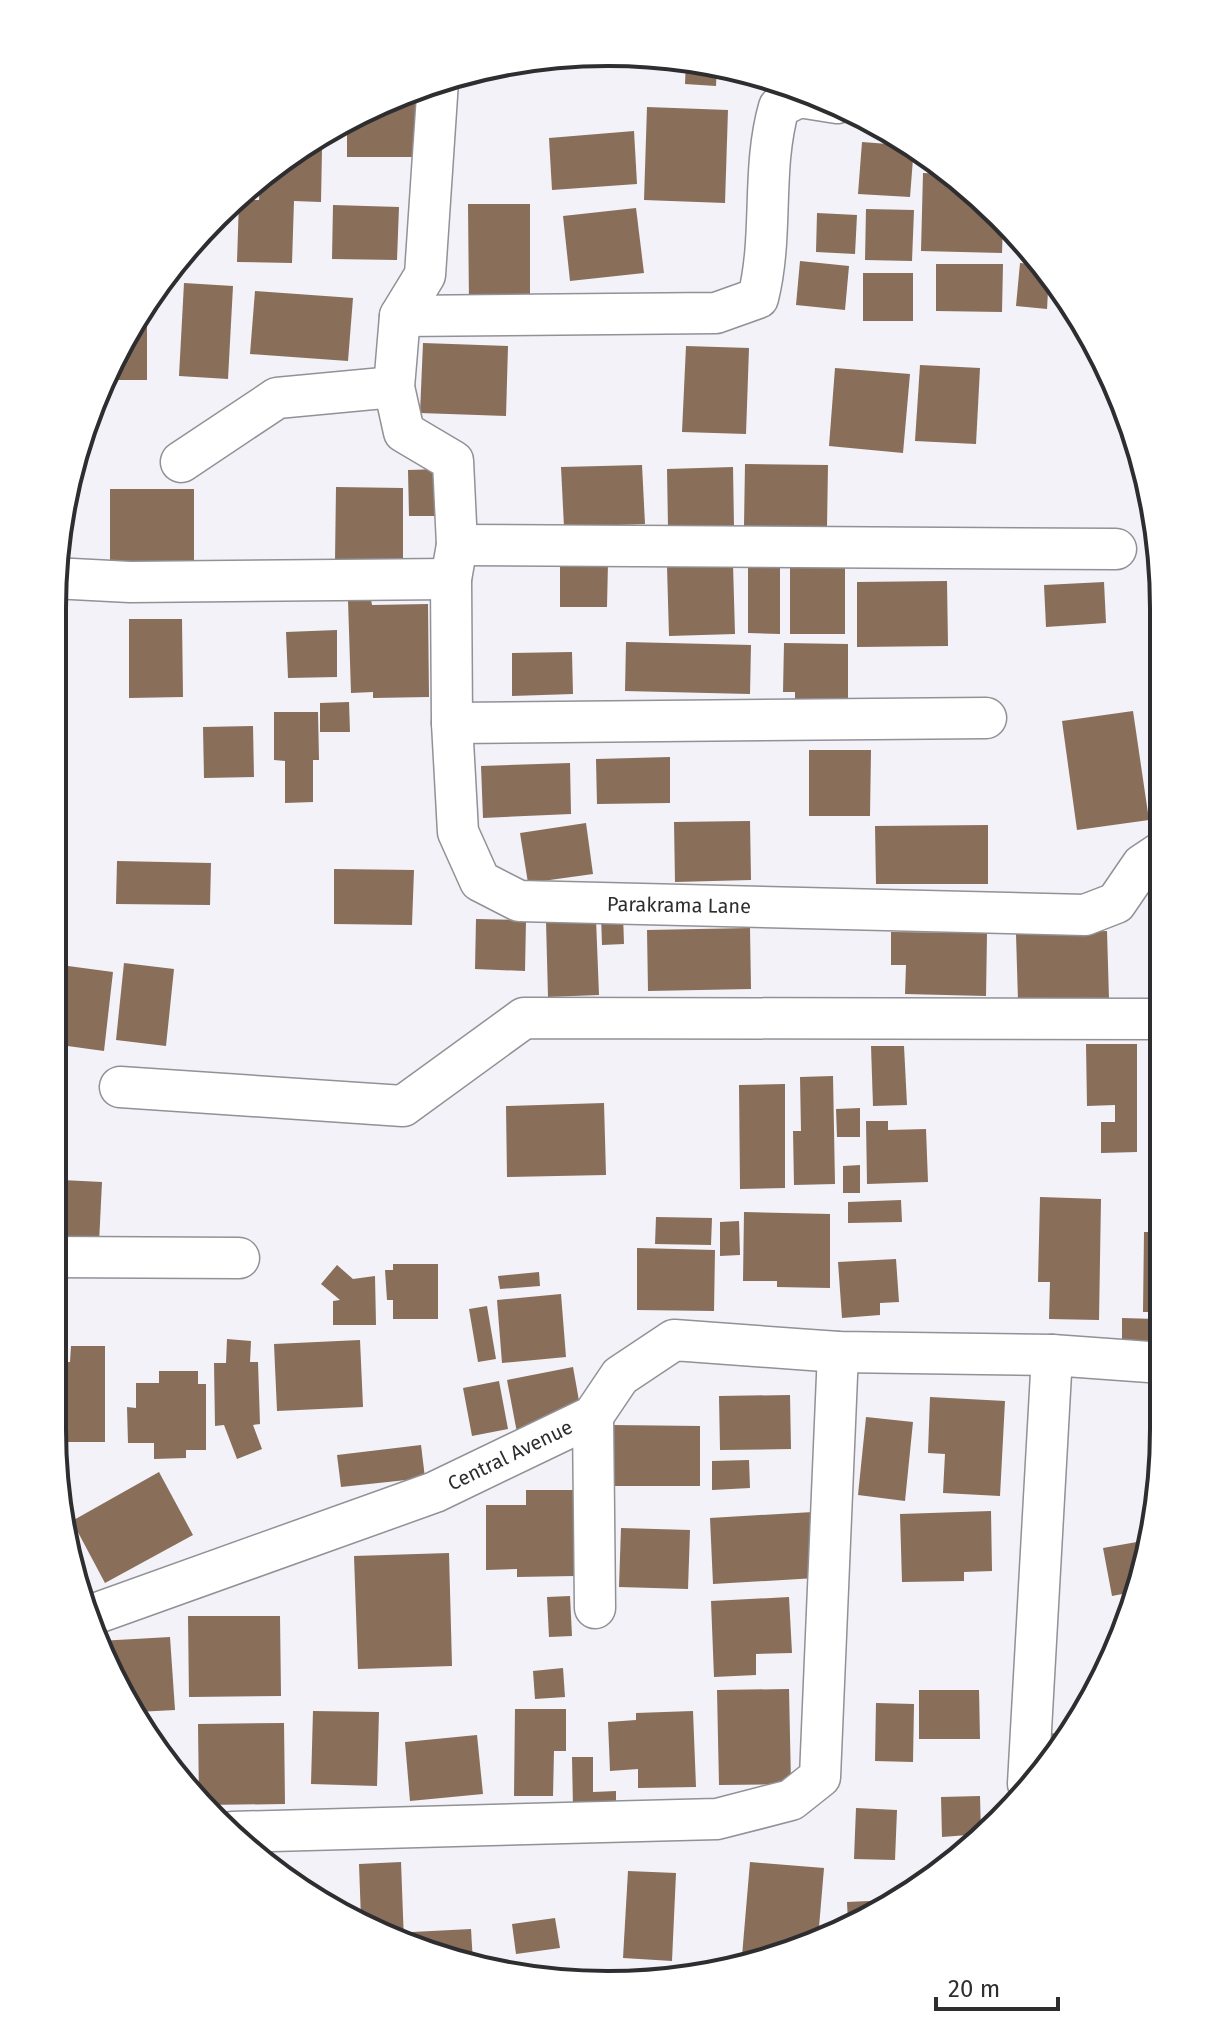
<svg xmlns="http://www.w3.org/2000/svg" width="1216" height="2037" viewBox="0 0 1216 2037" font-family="'Fira Sans',sans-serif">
  <rect width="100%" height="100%" fill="#f2f2f8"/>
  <g fill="#896e5a">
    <path d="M686 60 717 63 716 86 685 84Z"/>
    <path d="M378 104H416V157H347V120Z"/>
    <path d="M647 107 728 110 725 203 644 200Z"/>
    <path d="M634 131 637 184 552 190 549 138Z"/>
    <path d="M862 142 914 146 910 197 858 194Z"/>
    <path d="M296 148 322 149 321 202 294 201 292 263 237 262 239 200H259L260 178Z"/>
    <path d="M923 173 949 174 1003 221 1002 253 921 251Z"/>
    <path d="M468 204H530V303L469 304Z"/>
    <path d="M333 205 399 207 397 260 332 259Z"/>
    <path d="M636 208 644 273 570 281 563 216Z"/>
    <path d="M866 209 914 210 912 261 865 260Z"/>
    <path d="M817 213 857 215 855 254 816 252Z"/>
    <path d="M800 261 849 266 845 310 796 305Z"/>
    <path d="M1020 263 1043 265 1049 274 1047 309 1016 306Z"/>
    <path d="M936 264H1003L1002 312 936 311Z"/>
    <rect x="863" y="273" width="50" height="48"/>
    <path d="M184 283 233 286 228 379 179 376Z"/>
    <path d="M255 291 353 298 348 361 250 354Z"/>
    <path d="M147 297V380H106L146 299Z"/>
    <path d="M423 343 508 346 506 416 420 413Z"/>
    <path d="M686 346 749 348 746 434 682 432Z"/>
    <path d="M920 365 980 368 976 444 915 441Z"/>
    <path d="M835 368 910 374 903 453 829 446Z"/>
    <path d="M745 464 828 465 827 527 744 526Z"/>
    <path d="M642 465 645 524 564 527 561 467Z"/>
    <path d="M733 467 734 526 668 527 667 469Z"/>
    <path d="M440 469 441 516H409L408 470Z"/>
    <path d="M336 487 403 488V562L335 561Z"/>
    <rect x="110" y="489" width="84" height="72"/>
    <path d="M608 562 607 607H560V563Z"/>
    <path d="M748 563 780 564V634L748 633Z"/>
    <path d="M733 564 735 634 669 636 667 566Z"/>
    <path d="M790 567 845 568V634H790Z"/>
    <path d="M947 581 948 646 857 647V582Z"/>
    <path d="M1104 582 1106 623 1046 627 1044 585Z"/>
    <path d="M371 599 372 605 428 604 429 697 373 698V692L351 693 348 600Z"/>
    <path d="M129 619H182L183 697 129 698Z"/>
    <path d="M337 630V677L288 678 286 632Z"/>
    <path d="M626 642 751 645 750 694 625 691Z"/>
    <path d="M784 643 848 644V707H795V692H783Z"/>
    <path d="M572 652 573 694 512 696V653Z"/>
    <path d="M349 702 350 732H320V703Z"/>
    <path d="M1133 711 1149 820 1077 830 1062 721Z"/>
    <path d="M274 712H318L319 760H313V802L285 803V761L274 760Z"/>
    <path d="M253 726 254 777 204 778 203 727Z"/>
    <path d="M809 750H871L870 816H809Z"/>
    <path d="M670 757V803L597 804 596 759Z"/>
    <path d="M570 763 571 814 483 818 481 766Z"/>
    <path d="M53 767H60L61 797H53Z"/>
    <path d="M750 821 751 880 675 882 674 822Z"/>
    <path d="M586 823 593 874 528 883 520 833Z"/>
    <path d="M988 825V884H876L875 826Z"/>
    <path d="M53 851H65L64 899H53Z"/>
    <path d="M117 861 211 863 210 905 116 904Z"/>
    <path d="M334 869 414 870 412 925 334 924Z"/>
    <path d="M1163 884V937H1154L1151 885Z"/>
    <path d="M623 914 624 944 602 945 601 915Z"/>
    <path d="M476 919 526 920 525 971 475 969Z"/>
    <path d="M596 919 599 995 548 997 546 921Z"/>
    <path d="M750 928 751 989 648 991 647 930Z"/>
    <path d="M1107 931 1109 999 1018 1001 1016 934Z"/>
    <path d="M891 932 987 933 986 996 905 994 906 965H891Z"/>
    <path d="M124 963 174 969 166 1046 116 1040Z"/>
    <path d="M53 964 113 972 104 1051 53 1044Z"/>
    <path d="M1086 1044H1137V1152L1101 1153V1122H1115V1105L1087 1106Z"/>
    <path d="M871 1046H904L907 1105 873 1106Z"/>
    <path d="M833 1076 835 1184 794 1185 793 1131H801L800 1077Z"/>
    <path d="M785 1084V1188L740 1189 739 1085Z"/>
    <path d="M604 1103 606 1175 507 1177 506 1106Z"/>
    <path d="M860 1108V1137H837L836 1109Z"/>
    <path d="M866 1121H888V1130L926 1129 928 1182 867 1184Z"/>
    <path d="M860 1165V1193H843V1166Z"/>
    <path d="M62 1180 102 1182 99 1243 59 1241Z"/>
    <path d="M1040 1197 1101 1199 1099 1320 1049 1319 1050 1282H1038Z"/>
    <path d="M901 1200 902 1222 848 1223V1202Z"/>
    <path d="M744 1212 830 1214V1288L777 1287V1281H743Z"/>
    <path d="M656 1217 712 1218 711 1245 655 1244Z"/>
    <path d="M739 1221 740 1255 720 1256V1222Z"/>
    <path d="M1144 1232H1163V1312H1143Z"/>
    <path d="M637 1248 715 1250 714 1311 637 1310Z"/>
    <path d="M896 1259 899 1302 880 1303V1315L842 1318 838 1262Z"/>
    <path d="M393 1264H438V1319H393V1300H387L385 1270H393Z"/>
    <path d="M337 1265 353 1279 375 1276 376 1325H333V1301L340 1300 321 1284Z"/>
    <path d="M539 1272 540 1286 500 1289 498 1276Z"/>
    <path d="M561 1294 566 1357 502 1363 497 1300Z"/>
    <path d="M487 1306 496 1359 478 1362 469 1309Z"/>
    <path d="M1122 1318 1156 1319V1358L1122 1357Z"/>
    <path d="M227 1339 251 1341 250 1362H258L260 1424 253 1425 262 1449 237 1459 224 1425 215 1426 214 1363H226Z"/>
    <path d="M360 1340 363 1407 277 1411 274 1344Z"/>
    <path d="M71 1346H105V1442H54L52 1362H70Z"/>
    <path d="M573 1367 581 1412 518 1438 507 1380Z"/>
    <path d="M159 1371H198V1384H206V1450H186V1458L154 1459V1443H128L127 1407 136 1408V1383H159Z"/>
    <path d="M499 1381 508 1429 472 1436 463 1388Z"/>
    <path d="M790 1395 791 1449 720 1450 719 1396Z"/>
    <path d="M930 1397 1005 1401 1000 1496 943 1493 945 1454 928 1453Z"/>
    <path d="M866 1417 913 1422 905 1501 858 1495Z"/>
    <path d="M612 1425 700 1426V1486H612Z"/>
    <path d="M421 1445 425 1478 341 1487 337 1455Z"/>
    <path d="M749 1460 750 1488 712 1490V1461Z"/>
    <path d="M159 1472 193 1535 105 1583 72 1521Z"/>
    <path d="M526 1490H574L575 1576 517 1577V1569L486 1570V1505H526Z"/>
    <path d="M991 1511 992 1571 964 1572V1581L902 1582 900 1514Z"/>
    <path d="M813 1512 816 1578 713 1584 710 1518Z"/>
    <path d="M621 1528 690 1530 688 1589 619 1587Z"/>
    <path d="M1148 1540 1138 1591 1112 1596 1103 1548Z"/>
    <path d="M449 1553 452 1666 358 1669 354 1556Z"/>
    <path d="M570 1596 572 1636 549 1637 547 1597Z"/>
    <path d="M789 1597 792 1653 756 1654V1675L714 1677 711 1601Z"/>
    <path d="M188 1616H280L281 1696 189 1697Z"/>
    <path d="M170 1637 175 1710 137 1712 99 1641Z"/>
    <path d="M563 1668 565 1697 535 1699 533 1671Z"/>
    <path d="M789 1689 791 1784 719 1785 717 1690Z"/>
    <path d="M919 1690H979L980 1739H919Z"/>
    <path d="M876 1703 914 1704 913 1762 875 1761Z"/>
    <path d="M515 1709H566V1751H554L553 1796H514Z"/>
    <path d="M313 1711 379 1712 377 1786 311 1784Z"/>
    <path d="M693 1711 696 1787 638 1788V1769L610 1771 608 1722 636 1720V1713Z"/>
    <path d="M284 1723 285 1804 205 1805 199 1800 198 1724Z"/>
    <path d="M1045 1733 1072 1734 1044 1766Z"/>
    <path d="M477 1735 483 1794 410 1801 405 1742Z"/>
    <path d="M572 1757H593V1792L616 1791V1808H573Z"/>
    <path d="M980 1796 981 1834 942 1837 941 1797Z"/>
    <path d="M856 1808 897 1810 895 1860 854 1859Z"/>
    <path d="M401 1862 404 1942 361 1919 359 1864Z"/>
    <path d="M750 1862 824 1868 818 1939 787 1955 769 1958 742 1956Z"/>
    <path d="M628 1871 676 1873 672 1961 623 1958Z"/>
    <path d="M890 1900 848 1923 847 1902Z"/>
    <path d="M555 1918 560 1948 516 1954 512 1924Z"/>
    <path d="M471 1929 473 1963 430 1956 413 1947 412 1932Z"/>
  </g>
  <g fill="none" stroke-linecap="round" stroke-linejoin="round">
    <g stroke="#919196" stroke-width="43">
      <g id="minor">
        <path d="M438 81 425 275 400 316 394 387 404 432 453 461 457 545 451 579 452 723 458 832 480 881 519 901 1085 915 1116 903 1142 865 1163 851"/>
        <path d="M400 316 716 313 758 298C774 234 761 170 779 107L799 97 837 103"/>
        <path d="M181 462 277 398 394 387"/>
        <path d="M457 545 1116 549"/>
        <path d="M53 578 130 582 451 579"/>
        <path d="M452 723 986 718"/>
        <path d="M120 1087 403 1106 524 1018 1163 1019"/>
        <path d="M52 1257 239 1258"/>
        <path d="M593 1416 595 1608"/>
        <path d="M86 1617 435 1492 593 1416 620 1376 674 1340 838 1352 1052 1355 1163 1363"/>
        <path d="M1028 1784 1052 1355"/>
        <path d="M232 1832 717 1819 791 1800 820 1777 838 1352"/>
      </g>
    </g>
    <use href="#minor" stroke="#fff" stroke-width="40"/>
  </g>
  <g text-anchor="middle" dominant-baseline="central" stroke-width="8" stroke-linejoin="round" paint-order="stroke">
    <g font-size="20" fill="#2e2e30" stroke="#fff">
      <text transform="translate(679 905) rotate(1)">Parakrama Lane</text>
      <text transform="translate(510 1455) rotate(-26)">Central Avenue</text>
    </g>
  </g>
  <path d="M0 0H1216V2037H0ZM608 66H608A542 542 0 0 1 1150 608V1429A542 542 0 0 1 608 1971H608A542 542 0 0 1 66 1429V608A542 542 0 0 1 608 66Z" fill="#fff" fill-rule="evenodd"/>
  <path fill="none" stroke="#2e2e30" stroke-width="4" d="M608 66H608A542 542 0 0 1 1150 608V1429A542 542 0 0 1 608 1971H608A542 542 0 0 1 66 1429V608A542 542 0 0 1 608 66Z"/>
  <path d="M936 1997v12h122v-12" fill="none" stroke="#2e2e30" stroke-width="4"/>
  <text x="948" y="1997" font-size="24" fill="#2e2e30" stroke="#ffffff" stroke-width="6" paint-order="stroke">20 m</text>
</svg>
